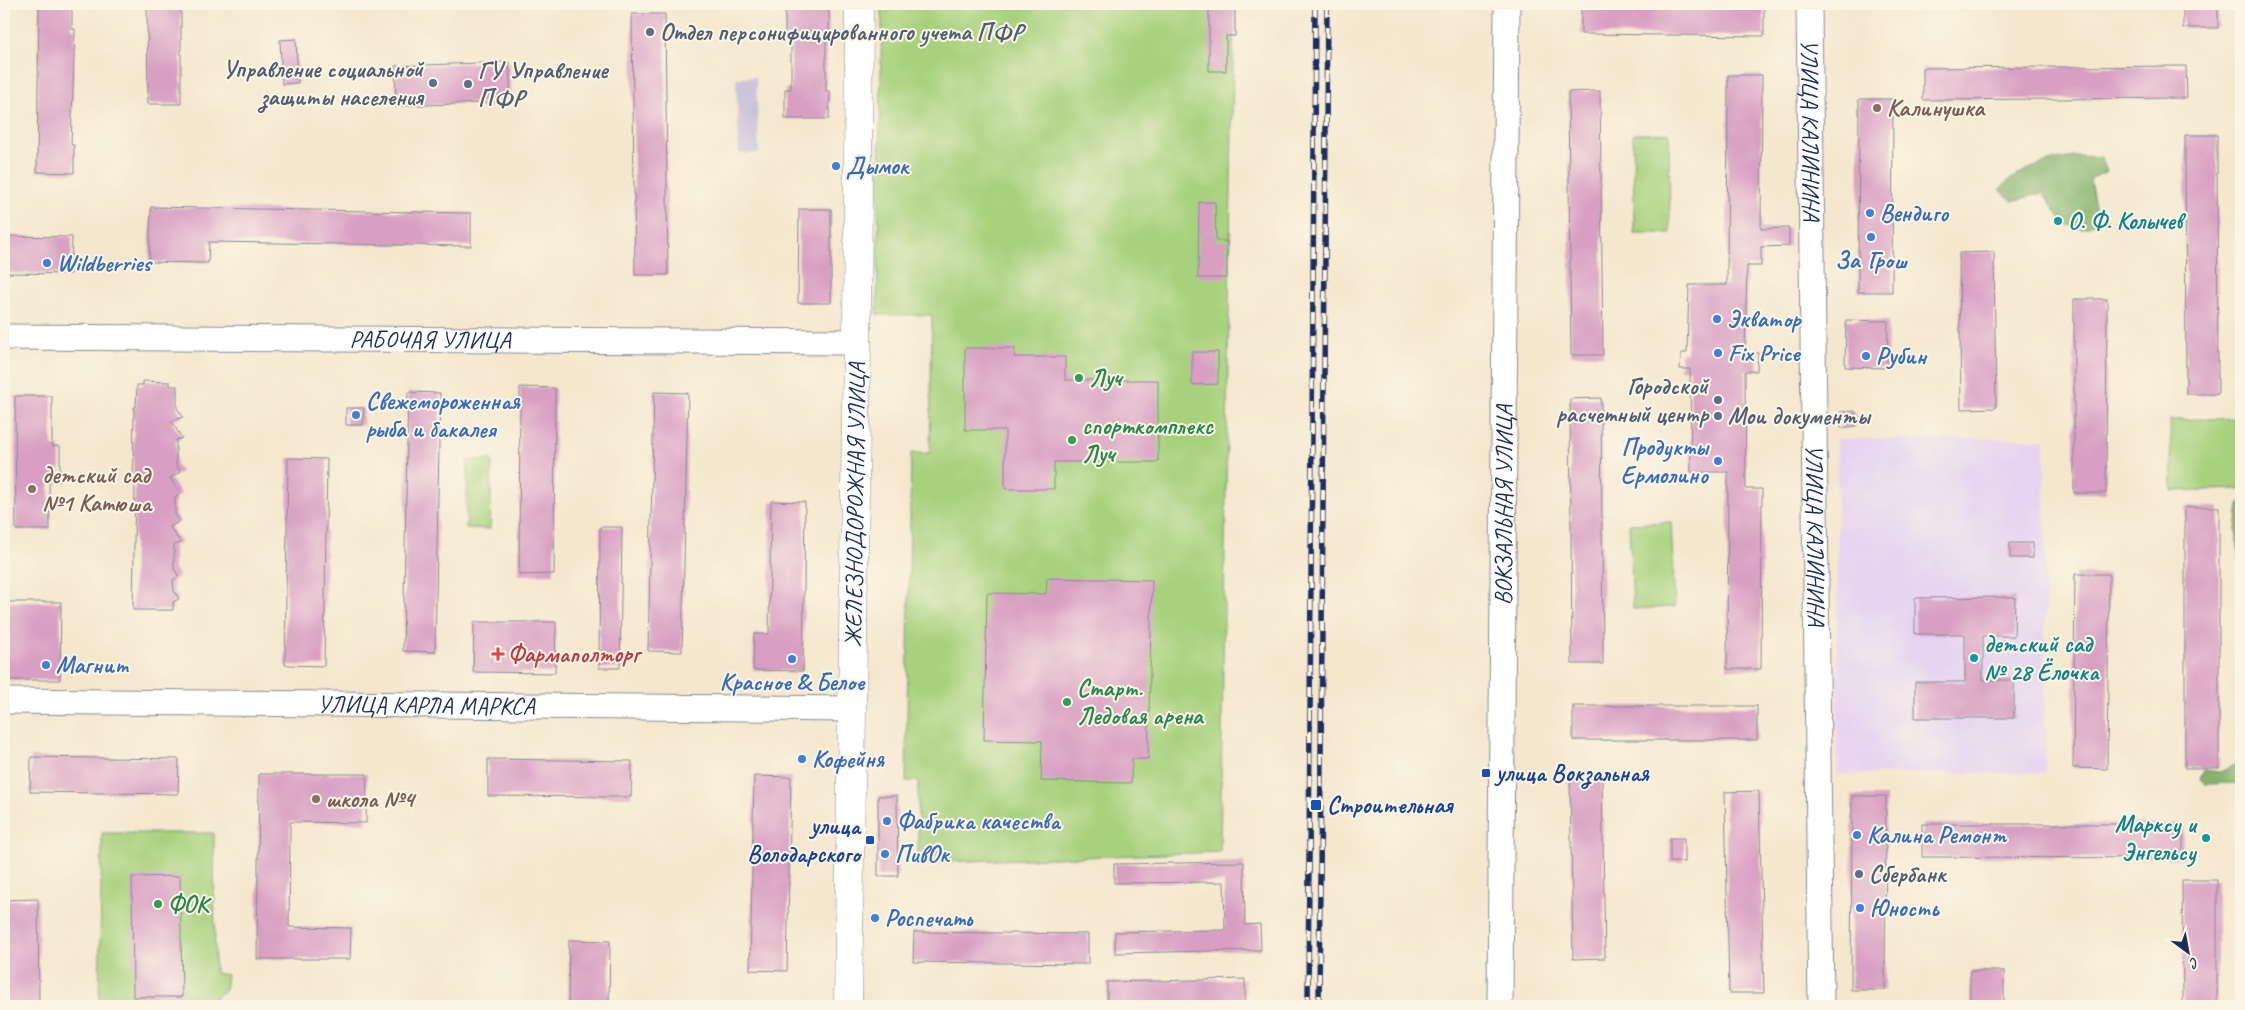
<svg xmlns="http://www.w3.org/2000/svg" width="2245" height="1010" viewBox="0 0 2245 1010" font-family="Caveat,sans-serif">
  <rect width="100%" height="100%" fill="#fcf5e5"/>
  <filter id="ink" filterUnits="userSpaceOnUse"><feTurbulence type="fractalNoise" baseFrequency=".02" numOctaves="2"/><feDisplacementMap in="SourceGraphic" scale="10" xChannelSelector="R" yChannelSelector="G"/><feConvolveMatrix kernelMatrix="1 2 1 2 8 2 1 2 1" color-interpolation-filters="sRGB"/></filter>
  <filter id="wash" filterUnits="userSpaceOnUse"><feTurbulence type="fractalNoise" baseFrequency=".0096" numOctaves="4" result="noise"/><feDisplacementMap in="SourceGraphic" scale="20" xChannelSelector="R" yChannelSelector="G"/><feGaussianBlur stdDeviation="1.12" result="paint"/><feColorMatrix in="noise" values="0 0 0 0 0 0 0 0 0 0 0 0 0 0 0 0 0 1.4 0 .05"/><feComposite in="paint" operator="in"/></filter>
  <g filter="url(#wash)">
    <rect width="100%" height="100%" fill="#f4e7cd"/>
    <path fill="#e5d3f1" d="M1837 439H2045V773L1837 774Z"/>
    <path fill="#c7c0d9" d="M756 77 759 153 739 154 736 78Z"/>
    <g fill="#a7d17d" stroke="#61806e">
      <path d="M882 4H1234L1220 852 918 863V781H906L911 453H930L932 315H877Z"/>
      <path d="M1669 133 1670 233H1634L1633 134Z"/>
      <path d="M2241 418V489L2172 491 2170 420Z"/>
      <path d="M468 460H492L490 529 466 528Z"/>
      <path d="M1671 522 1675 607 1633 609 1629 524Z"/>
      <path d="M102 833H214L215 973 227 975 225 990 212 1000 99 1002Z"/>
    </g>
    <g fill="#85b36c" stroke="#507165">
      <path d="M2079 156 2101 157 2107 171 2090 179 2095 205 2096 223 2081 229 2064 224 2043 193 2013 201 1999 190C2018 168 2051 160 2079 156Z"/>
      <path d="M2241 503V561L2239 559 2236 529 2239 505Z"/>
      <path d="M2241 726V783L2205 784 2200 779 2204 770 2220 772 2240 762 2239 728Z"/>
    </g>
    <g id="blocks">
      <g fill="#d89fc3">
        <path d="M39 4H72V29H75L71 145H74V173L37 172Z"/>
        <path d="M147 4H181V104H148Z"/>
        <path d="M1209 4H1235V36H1226V71H1209Z"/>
        <path d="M1581 4H1764V36L1581 34Z"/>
        <rect x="2183" y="4" width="35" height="24"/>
        <path d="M785 9H829V39H826V91H830L829 119H785V89H791V36H785Z"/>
        <path d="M632 14H665L668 275H635Z"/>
        <path d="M296 39 298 83 282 84 280 40Z"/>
        <path d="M509 62 511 102 396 106 395 66Z"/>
        <path d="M2186 66 2187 98 1923 100V68Z"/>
        <path d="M1728 75H1762L1761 229 1789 228V246L1761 247V266H1747L1745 353H1758L1757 371H1745L1746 489H1762L1761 669H1727L1728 472H1691L1690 369H1680L1681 353H1687L1689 285H1727Z"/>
        <path d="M1600 91 1603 355H1571L1568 92Z"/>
        <path d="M1859 99H1893L1892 292H1858Z"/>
        <path d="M2185 135H2217L2218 394H2186Z"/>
        <path d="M1199 202H1215L1216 241H1227V278H1198Z"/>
        <path d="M151 207 471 213V246L209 242 208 263 149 262Z"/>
        <path d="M799 209H831V303H798Z"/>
        <path d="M4 236 72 237 71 274 4 273Z"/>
        <path d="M1994 252 1996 408 1961 409 1959 253Z"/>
        <path d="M2074 299H2107L2106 493H2074Z"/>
        <path d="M1846 320 1888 321 1887 368 1845 367Z"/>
        <path d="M965 348H1015L1014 357H1065V380H1158V462H1054V489H1005V430H965Z"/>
        <path d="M1192 352H1218V384L1192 385Z"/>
        <path d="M143 381 170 382V386H177V408L183 417 171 421 182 438 176 440V465L181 472 170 478 181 494 175 497V514L180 521 170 527 181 543 174 545V569L179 576 173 580 174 591 179 599 173 602V610H133L135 482H133L134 407H136L137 385H143Z"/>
        <path d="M520 387 555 388 554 574 519 575Z"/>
        <path d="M408 392 440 393 435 652 403 651Z"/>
        <path d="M654 392 688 393 682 652 648 651Z"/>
        <path d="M15 396H52V446H60V481L49 482 50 530H16Z"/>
        <path d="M1601 398 1603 664H1572L1570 399Z"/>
        <path d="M346 408H364L363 425H346Z"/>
        <path d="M1855 411 1856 426 1841 428 1840 412Z"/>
        <path d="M288 458 327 459 324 666 285 665Z"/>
        <path d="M771 501 805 502 803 671 753 670 754 634H769Z"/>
        <rect x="2185" y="507" width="34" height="261"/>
        <path d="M600 527H622L620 668H599Z"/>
        <rect x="2010" y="543" width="23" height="15"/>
        <path d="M2075 574H2109L2107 769 2073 768Z"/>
        <path d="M1047 578 1152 580 1148 759H1132L1131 783 1041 781 1042 741 984 740 987 593 1046 594Z"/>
        <path d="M2015 597 2014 636H1983V680H2014V718H1915V682H1965V634H1915V598Z"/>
        <path d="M4 602H61L60 680H4Z"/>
        <path d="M474 622H556L555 673 473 672Z"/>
        <rect x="1573" y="706" width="184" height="34"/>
        <path d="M31 757 179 759 178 794 30 792Z"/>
        <path d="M488 759 632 761 631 797 488 796Z"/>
        <path d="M259 774H367L366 823 290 822 289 927 351 928 350 959H257Z"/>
        <path d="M754 776 791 777 787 971 750 970Z"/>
        <path d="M1602 779 1605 958 1573 959 1570 780Z"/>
        <path d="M1759 791 1764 993H1729L1725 792Z"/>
        <path d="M878 796H897L898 876H878Z"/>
        <path d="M1852 796H1886L1885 990H1851Z"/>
        <path d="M1922 824H2183V858L1922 857Z"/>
        <rect x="1670" y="838" width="14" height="24"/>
        <path d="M1244 862 1245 925 1260 924 1261 950 1115 953V932L1225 930 1224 882 1114 883V864Z"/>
        <path d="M180 876 182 997H133L132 877Z"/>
        <path d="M2182 880H2217V1006H2183Z"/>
        <path d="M38 899 39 1006H4V900Z"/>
        <path d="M914 932 1088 934V964L913 962Z"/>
        <path d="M569 940 610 941 609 1006H568Z"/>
        <rect x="1970" y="971" width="34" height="35"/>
        <path d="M1245 979V1006H1107V982Z"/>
      </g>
    </g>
  </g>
  <g filter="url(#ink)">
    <use href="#blocks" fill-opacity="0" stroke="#888b96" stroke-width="1"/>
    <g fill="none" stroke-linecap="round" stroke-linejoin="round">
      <g stroke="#888b96" stroke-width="27">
        <g id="minor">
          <path id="s1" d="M1809 4 1821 1006"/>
          <path id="s2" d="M4 337 857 342"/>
          <path id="s3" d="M4 701 850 709"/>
          <path id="s4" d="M1500 1006 1507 4"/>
        </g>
      </g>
      <g stroke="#888b96" stroke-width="29">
        <g id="major">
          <path id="s5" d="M848 1006 857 342 859 4"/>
        </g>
      </g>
      <use href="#minor" stroke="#fff" stroke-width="25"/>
      <use href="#major" stroke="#fff" stroke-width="28"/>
      <g stroke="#1b2f5e" stroke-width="5.5">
        <g id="rail">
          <path d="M1308 1006 1315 4"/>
          <path d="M1319 1006 1327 4"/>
        </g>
      </g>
      <use href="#rail" stroke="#fcf5e5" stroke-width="4" stroke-dasharray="11" stroke-linecap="butt"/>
    </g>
  </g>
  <g fill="#5c6f8a" stroke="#fcf5e5" stroke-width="2">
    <circle cx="650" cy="32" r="5"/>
    <circle cx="433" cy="83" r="5"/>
    <circle cx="468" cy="84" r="5"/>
    <circle cx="1718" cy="400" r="5"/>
    <circle cx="1718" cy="416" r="5"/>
    <circle cx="1859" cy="874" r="5"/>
  </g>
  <g fill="#8d6e63" stroke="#fcf5e5" stroke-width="2">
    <circle cx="1877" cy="108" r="5"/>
    <circle cx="32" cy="489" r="5"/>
    <circle cx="316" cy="799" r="5"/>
  </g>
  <g fill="#3f7fe0" stroke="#fcf5e5" stroke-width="2">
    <circle cx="836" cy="166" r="5"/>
    <circle cx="1870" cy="213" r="5"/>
    <circle cx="1871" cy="237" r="5"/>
    <circle cx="47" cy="263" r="5"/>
    <circle cx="1717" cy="319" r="5"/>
    <circle cx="1718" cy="353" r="5"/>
    <circle cx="1866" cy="356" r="5"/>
    <circle cx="356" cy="415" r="5"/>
    <circle cx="1718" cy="461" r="5"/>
    <circle cx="792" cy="659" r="5"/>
    <circle cx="46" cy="665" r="5"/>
    <circle cx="802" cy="759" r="5"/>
    <circle cx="887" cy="821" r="5"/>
    <circle cx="1857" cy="835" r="5"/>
    <circle cx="885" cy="854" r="5"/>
    <circle cx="1860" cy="908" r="5"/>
    <circle cx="875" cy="918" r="5"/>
  </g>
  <g fill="#0f9aa8" stroke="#fcf5e5" stroke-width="2">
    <circle cx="2058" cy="221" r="5"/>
    <circle cx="1974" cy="658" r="5"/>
    <circle cx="2206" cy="838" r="5"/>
  </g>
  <g fill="#2e9e5b" stroke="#fcf5e5" stroke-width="2">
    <circle cx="1079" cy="378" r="5"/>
    <circle cx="1072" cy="440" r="5"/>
    <circle cx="1067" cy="702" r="5"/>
    <circle cx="158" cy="904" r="5"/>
  </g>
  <path fill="#e0444e" stroke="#fcf5e5" stroke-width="2" d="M495.5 646.5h5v5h5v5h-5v5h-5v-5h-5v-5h5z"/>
  <g fill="#1a4fb4" stroke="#fcf5e5" stroke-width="2">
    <rect x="1481" y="768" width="10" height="10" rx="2.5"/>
    <rect x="1310" y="799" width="12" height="12" rx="2.5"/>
    <rect x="865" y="835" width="10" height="10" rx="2.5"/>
  </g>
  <g text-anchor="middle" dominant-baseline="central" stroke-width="4" stroke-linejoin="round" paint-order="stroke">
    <g font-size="24" font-weight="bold" fill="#4e5e75" stroke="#fcf5e5" text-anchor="start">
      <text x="660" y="32">Отдел персонифицированного учета ПФР</text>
      <text x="423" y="69" text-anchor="end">Управление социальной<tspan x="423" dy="28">защиты населения</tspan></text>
      <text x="478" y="70">ГУ Управление<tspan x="478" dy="28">ПФР</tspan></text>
      <text x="1708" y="386" text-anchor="end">Городской<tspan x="1708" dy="28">расчетный центр</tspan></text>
      <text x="1728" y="416">Мои документы</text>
      <text x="1869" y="874">Сбербанк</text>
    </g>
    <g font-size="24" font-weight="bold" fill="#785e54" stroke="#fcf5e5" text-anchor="start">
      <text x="1887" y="108">Калинушка</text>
      <text x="42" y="475">детский сад<tspan x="42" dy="28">№1 Катюша</tspan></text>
      <text x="326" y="799">школа №4</text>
    </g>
    <g font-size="24" fill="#1b2f5e" stroke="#fcf5e5">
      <text stroke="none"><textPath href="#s1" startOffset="126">УЛИЦА КАЛИНИНА</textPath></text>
      <text stroke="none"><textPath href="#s2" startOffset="426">РАБОЧАЯ УЛИЦА</textPath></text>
      <text stroke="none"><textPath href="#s5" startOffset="501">ЖЕЛЕЗНОДОРОЖНАЯ УЛИЦА</textPath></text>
      <text stroke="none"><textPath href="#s4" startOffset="501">ВОКЗАЛЬНАЯ УЛИЦА</textPath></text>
      <text stroke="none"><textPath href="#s1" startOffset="531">УЛИЦА КАЛИНИНА</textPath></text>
      <text stroke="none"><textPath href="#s3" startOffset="422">УЛИЦА КАРЛА МАРКСА</textPath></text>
    </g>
    <g font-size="24" font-weight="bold" fill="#366cbe" stroke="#fcf5e5" text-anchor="start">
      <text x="846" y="166">Дымок</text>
      <text x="1880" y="213">Вендиго</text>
      <text x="1871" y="260" text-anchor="middle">За Грош</text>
      <text x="57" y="263">Wildberries</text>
      <text x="1727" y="319">Экватор</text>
      <text x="1728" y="353">Fix Price</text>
      <text x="1876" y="356">Рубин</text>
      <text x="366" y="401">Свежемороженная<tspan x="366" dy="28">рыба и бакалея</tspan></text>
      <text x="1708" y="447" text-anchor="end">Продукты<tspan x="1708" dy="28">Ермолино</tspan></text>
      <text x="56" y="665">Магнит</text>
      <text x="792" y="682" text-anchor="middle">Красное &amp; Белое</text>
      <text x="812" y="759">Кофейня</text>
      <text x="897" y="821">Фабрика качества</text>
      <text x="1867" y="835">Калина Ремонт</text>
      <text x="895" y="854">ПивОк</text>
      <text x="1870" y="908">Юность</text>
      <text x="885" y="918">Роспечать</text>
    </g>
    <g font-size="24" font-weight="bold" fill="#0d838f" stroke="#fcf5e5" text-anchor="start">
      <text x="2068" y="221">О. Ф. Колычев</text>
      <text x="1984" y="644">детский сад<tspan x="1984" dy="28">№ 28 Ёлочка</tspan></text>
      <text x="2196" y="824" text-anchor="end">Марксу и<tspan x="2196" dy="28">Энгельсу</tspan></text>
    </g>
    <g font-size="24" font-weight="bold" fill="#27864d" stroke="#fcf5e5" text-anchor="start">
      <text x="1089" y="378">Луч</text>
      <text x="1082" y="426">спорткомплекс<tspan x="1082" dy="28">Луч</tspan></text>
      <text x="1077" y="688">Старт.<tspan x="1077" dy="28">Ледовая арена</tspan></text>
      <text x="168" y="904">ФОК</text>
    </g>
    <g font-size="24" font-weight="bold" fill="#be3a42" stroke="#fcf5e5" text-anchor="start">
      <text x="508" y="654">Фармаполторг</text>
    </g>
    <g font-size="24" font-weight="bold" fill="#164399" stroke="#fcf5e5" text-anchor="start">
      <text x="1496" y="773">улица Вокзальная</text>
      <text x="1327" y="805">Строительная</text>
      <text x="860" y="826" text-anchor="end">улица<tspan x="860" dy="28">Володарского</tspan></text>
    </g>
  </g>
  <rect width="2245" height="1010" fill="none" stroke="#fcf5e5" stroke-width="20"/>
  <g transform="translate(2188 952) rotate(148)" stroke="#fcf5e5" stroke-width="4" paint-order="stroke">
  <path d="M0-4L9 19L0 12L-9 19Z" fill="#1b2f5e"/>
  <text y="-8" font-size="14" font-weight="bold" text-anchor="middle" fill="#1b2f5e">С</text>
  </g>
</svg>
